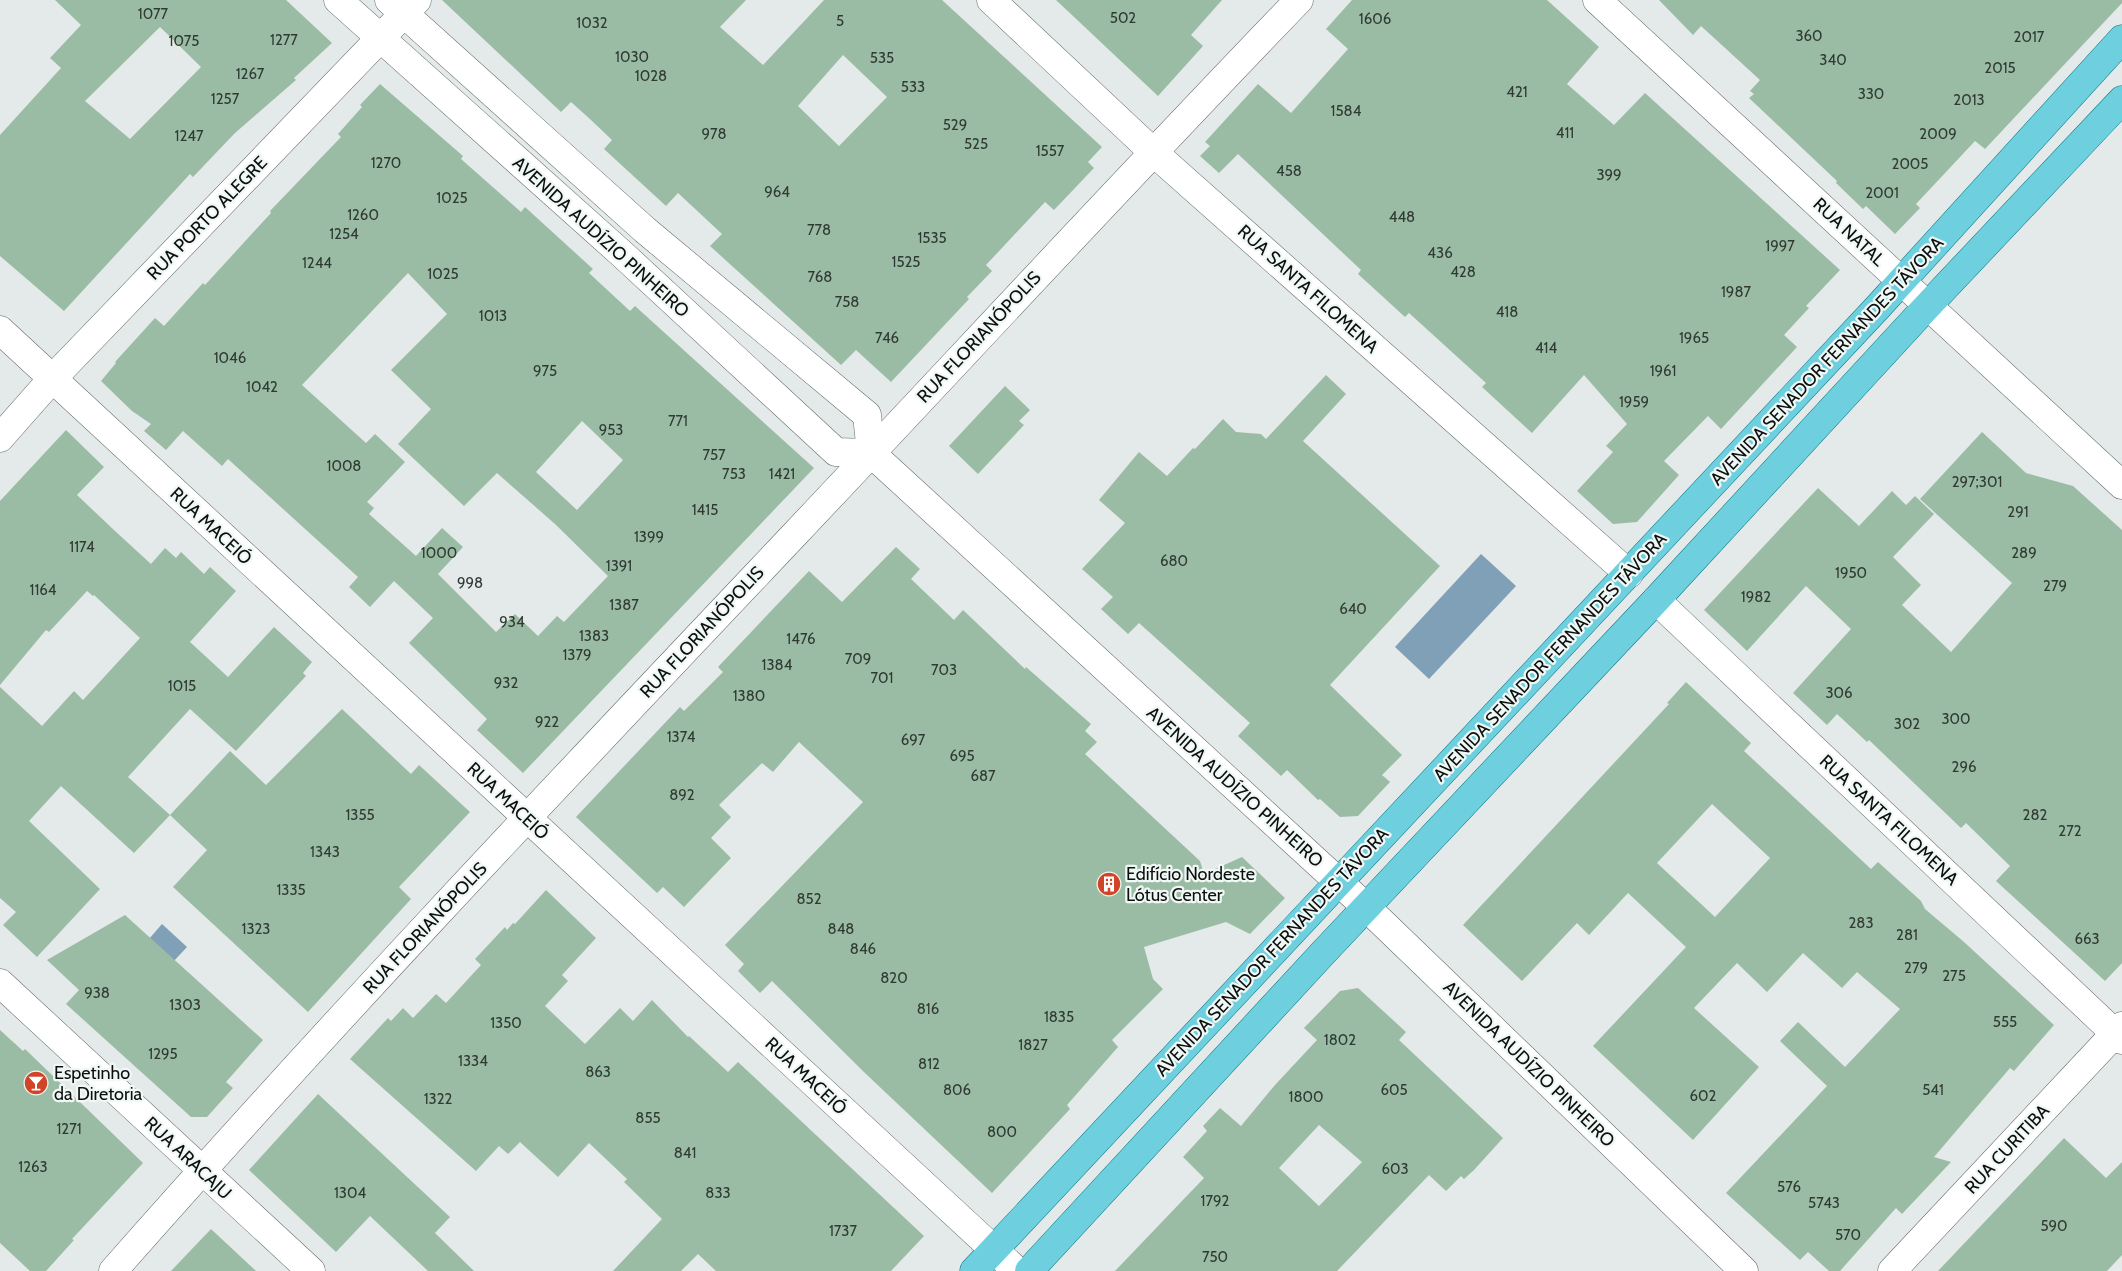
<svg xmlns="http://www.w3.org/2000/svg" width="2122" height="1271" viewBox="0 0 2122 1271" font-family="Cabin,sans-serif">
  <rect width="100%" height="100%" fill="#e3eae9"/>
  <g fill="#80a0b8">
    <path d="M1481 554 1516 586 1429 679 1395 647Z"/>
    <path d="M162 924 187 947 172 963 149 939Z"/>
  </g>
  <g fill="#9bbca4" fill-rule="evenodd">
    <path d="M55 0H286L332 43 294 78 296 80 235 133 193 177 190 174 64 311 0 256V135L61 68 50 58 81 25ZM160 27 201 67 130 139 85 101Z"/>
    <path d="M442 0H746L720 27 763 65 824 0H942L1102 147 1088 162 1094 168 1054 210 1045 202 986 265 992 271 967 297 969 299 891 382 856 350 841 365 710 246 722 234 678 193 666 206 604 149 612 140 591 120 571 102 561 112ZM843 55 887 97 839 146 798 106Z"/>
    <path d="M1056 0H1222L1191 35 1203 46 1158 96Z"/>
    <path d="M1352 0H1547L1599 47 1567 84 1614 125 1645 93 1840 270 1806 306 1809 308 1784 335 1797 347 1721 429 1708 416 1664 461 1679 475 1637 522 1613 524 1577 491 1613 452 1606 446 1627 424 1584 375 1532 433 1482 387 1486 383 1409 313 1405 317 1358 274 1361 270 1238 154 1219 173 1200 156 1210 146 1205 142 1258 84 1291 113 1348 49 1326 29Z"/>
    <path d="M1659 0H2122V3L1985 149 1975 141 1916 204 1920 208 1895 234 1866 206 1863 209 1836 183 1837 181 1749 98 1754 94 1750 91 1760 80 1701 26 1693 35Z"/>
    <path d="M380 84 463 156 461 159 521 212 525 207 593 269 589 273 630 311 635 306 814 468 523 773 477 730 487 719 409 643 433 618 394 581 370 607 349 587 358 577 228 459 222 466 183 431 166 450 144 431 151 424 132 411 101 381 116 363 115 362 155 318 164 326 203 283 205 285 271 213 270 211 341 137 338 134 362 107 360 105ZM408 273 447 314 391 370 431 409 398 444 464 506 497 473 555 524 608 576 564 622 557 616 538 636 515 614 496 632 438 574 463 547 442 528 416 556 369 514 374 508 367 502 405 462 375 434 366 443 302 385ZM582 421 623 460 577 510 536 472Z"/>
    <path d="M1326 375 1346 394 1303 441 1440 566 1330 685 1402 755 1382 775 1390 782 1358 816 1340 817 1320 799 1318 800 1287 770 1281 776 1238 736 1250 723 1139 623 1128 634 1101 609 1113 597 1082 569 1125 523 1099 500 1139 452 1167 476 1193 448 1195 449 1223 419 1236 432 1261 434 1266 439Z"/>
    <path d="M1005 386 1030 410 1019 421 1024 425 978 474 949 446Z"/>
    <path d="M66 430 104 467 77 495 115 531 151 564 165 548 176 558 181 552 204 574 210 567 236 591 190 642 228 677 274 627 312 662 303 673 306 676 236 751 190 709 128 777 170 815 230 751 266 785 342 709 411 774 419 765 470 812 399 887 411 899 308 1012 173 887 207 850 170 815 134 853 61 786 29 821 100 889 37 957 3 925 16 912 0 898V687L42 726 74 691 83 700 140 638 94 595 93 596 87 591 49 632 46 630 0 685V501Z"/>
    <path d="M1982 432 2026 473 2073 486 2122 530V963L2105 981 1996 881 2010 866 1966 823 1961 828 1869 740 1867 742 1837 714 1827 725 1793 693 1851 629 1806 586 1747 651 1704 610 1818 488 1859 526 1892 491 1906 505 1915 496 1934 514 1893 557 1921 585 1902 605 1951 652 2012 583 1920 499Z"/>
    <path d="M896 547 920 569 911 579 954 620 963 610 1025 669 1026 667 1091 724 1085 731 1097 742 1085 754 1200 861 1204 874 1242 857 1285 898 1250 934 1226 922 1144 947 1153 979 1163 989 1112 1040 1118 1047 1067 1105 1070 1109 992 1193 865 1073 772 981 760 993 738 971 744 964 725 945 863 802 799 742 773 772 762 763 719 805 731 817 711 838 731 858 684 907 663 887 657 893 576 817 680 707 684 711 723 672 718 667 809 571 842 602Z"/>
    <path d="M1686 682 1751 743 1744 751 1871 869 1878 862 1921 901 1925 909 1964 942 2054 1025 2014 1071 2010 1068 1934 1157 1951 1162 1902 1214 1896 1208 1840 1271H1829L1808 1252 1800 1260 1726 1193 1827 1086 1780 1041 1798 1022 1845 1067 1900 1009 1857 972 1842 988 1803 953 1767 992 1737 963 1694 1008 1759 1067 1693 1140 1593 1046 1686 947 1628 893 1589 935 1577 923 1522 981 1463 925 1669 704 1667 703ZM1712 804 1770 858 1715 917 1657 863Z"/>
    <path d="M546 890 596 938 562 975 568 981 545 1006 585 1044 620 1008 633 1021 652 1000 688 1037 689 1036 728 1072 738 1062 924 1236 891 1271H716L698 1254 681 1271H613L662 1219 624 1182 627 1179 589 1143 558 1177 520 1142 508 1154 499 1146 476 1171 350 1059 388 1018 391 1021 403 1008 413 1018 436 994 446 1003 481 965 475 959 505 927 507 930 513 923 515 924Z"/>
    <path d="M125 915 263 1040 226 1082 233 1088 207 1117H191L66 1004 79 990 47 960Z"/>
    <path d="M1358 988 1406 1032 1399 1040 1503 1138 1474 1170 1464 1179 1461 1176 1446 1191 1429 1175 1337 1271H1115L1204 1178 1183 1157 1207 1131 1203 1126 1220 1108 1241 1126 1275 1085 1317 1040 1304 1028 1340 991ZM1319 1125 1362 1162 1319 1206 1279 1168Z"/>
    <path d="M0 1030 23 1051 25 1049 143 1163 72 1239 74 1240 46 1271H30L0 1243Z"/>
    <path d="M318 1094 450 1217 435 1233 474 1271H428L370 1216 336 1252 249 1170Z"/>
    <path d="M2064 1138 2106 1178 2122 1162V1255L2107 1271H1938Z"/>
    <path d="M211 1229 256 1271H171Z"/>
  </g>
  <g fill="none" stroke-linecap="round" stroke-linejoin="round">
    <g stroke="#626867" stroke-width="29">
      <g id="minor">
        <path d="M338 0 622 254 836 452 871 453 1366 907 1744 1271"/>
        <path d="M389 0 645 230 867 415 871 453"/>
        <path d="M991 0 1152 151 1629 574"/>
        <path d="M1597 0 2122 485"/>
        <path d="M0 330 1017 1271"/>
        <path d="M0 438 52 379 417 0"/>
        <path d="M1656 600 2122 1040"/>
        <path d="M0 983 311 1271"/>
        <path d="M113 1271C334 1020 565 777 795 534 963 356 1129 176 1299 0"/>
        <path d="M1892 1271 2122 1026"/>
      </g>
    </g>
    <g stroke="#0d7887" stroke-width="29">
      <g id="major">
        <path d="M974 1271 1877 308 2122 39"/>
        <path d="M1029 1271 1323 953 1656 600 1918 316 2122 100"/>
      </g>
    </g>
    <use href="#minor" stroke="#fff" stroke-width="28"/>
    <use href="#major" stroke="#6ed0de" stroke-width="28"/>
  </g>
  <defs>
    <g id="building-disc" transform="scale(1.25)"><circle r="9.5" fill="#d04528" stroke="#f0f8f6"/><path d="M-4-6H4V6H1V3H-1V6H-4ZM-2.5-4.3h1.7v1.8h-1.7ZM.8-4.3h1.7v1.8H.8ZM-2.5-1h1.7V.8h-1.7ZM.8-1h1.7V.8H.8Z" fill="#fff"/></g>
    <g id="bar-disc" transform="scale(1.25)"><circle r="9.5" fill="#d04528" stroke="#f0f8f6"/><path d="M-6-5H6L.8 .8V4.5H3.5V6h-7V4.5H-.8V.8Z" fill="#fff"/></g>
  </defs>
  <g fill-rule="evenodd">
    <use href="#building-disc" x="1109" y="884"/>
    <use href="#bar-disc" x="36" y="1083"/>
  </g>
  <g text-anchor="middle" dominant-baseline="central" stroke-width="4.5" stroke-linejoin="round" paint-order="stroke">
    <g font-size="15" fill="#303a34">
      <text x="153" y="14">1077</text>
      <text x="1123" y="18">502</text>
      <text x="1375" y="19">1606</text>
      <text x="840" y="21">5</text>
      <text x="592" y="23">1032</text>
      <text x="1809" y="36">360</text>
      <text x="2029" y="37">2017</text>
      <text x="284" y="40">1277</text>
      <text x="184" y="41">1075</text>
      <text x="632" y="57">1030</text>
      <text x="882" y="58">535</text>
      <text x="1833" y="60">340</text>
      <text x="2000" y="68">2015</text>
      <text x="250" y="74">1267</text>
      <text x="651" y="76">1028</text>
      <text x="913" y="87">533</text>
      <text x="1517" y="92">421</text>
      <text x="1871" y="94">330</text>
      <text x="225" y="99">1257</text>
      <text x="1969" y="100">2013</text>
      <text x="1346" y="111">1584</text>
      <text x="955" y="125">529</text>
      <text x="1565" y="133">411</text>
      <text x="714" y="134">978</text>
      <text x="1938" y="134">2009</text>
      <text x="189" y="136">1247</text>
      <text x="976" y="144">525</text>
      <text x="1050" y="151">1557</text>
      <text x="386" y="163">1270</text>
      <text x="1910" y="164">2005</text>
      <text x="1289" y="171">458</text>
      <text x="1609" y="175">399</text>
      <text x="777" y="192">964</text>
      <text x="1882" y="193">2001</text>
      <text x="452" y="198">1025</text>
      <text x="363" y="215">1260</text>
      <text x="1402" y="217">448</text>
      <text x="819" y="230">778</text>
      <text x="344" y="234">1254</text>
      <text x="932" y="238">1535</text>
      <text x="1780" y="246">1997</text>
      <text x="1440" y="253">436</text>
      <text x="906" y="262">1525</text>
      <text x="317" y="263">1244</text>
      <text x="1463" y="272">428</text>
      <text x="443" y="274">1025</text>
      <text x="820" y="277">768</text>
      <text x="1736" y="292">1987</text>
      <text x="847" y="302">758</text>
      <text x="1507" y="312">418</text>
      <text x="493" y="316">1013</text>
      <text x="887" y="338">746</text>
      <text x="1694" y="338">1965</text>
      <text x="1546" y="348">414</text>
      <text x="230" y="358">1046</text>
      <text x="545" y="371">975</text>
      <text x="1663" y="371">1961</text>
      <text x="262" y="387">1042</text>
      <text x="1634" y="402">1959</text>
      <text x="678" y="421">771</text>
      <text x="611" y="430">953</text>
      <text x="714" y="455">757</text>
      <text x="344" y="466">1008</text>
      <text x="734" y="474">753</text>
      <text x="782" y="474">1421</text>
      <text x="1977" y="482">297;301</text>
      <text x="705" y="510">1415</text>
      <text x="2018" y="512">291</text>
      <text x="649" y="537">1399</text>
      <text x="82" y="547">1174</text>
      <text x="439" y="553">1000</text>
      <text x="2024" y="553">289</text>
      <text x="1174" y="561">680</text>
      <text x="619" y="566">1391</text>
      <text x="1851" y="573">1950</text>
      <text x="470" y="583">998</text>
      <text x="2055" y="586">279</text>
      <text x="43" y="590">1164</text>
      <text x="1756" y="597">1982</text>
      <text x="624" y="605">1387</text>
      <text x="1353" y="609">640</text>
      <text x="512" y="622">934</text>
      <text x="594" y="636">1383</text>
      <text x="801" y="639">1476</text>
      <text x="577" y="655">1379</text>
      <text x="858" y="659">709</text>
      <text x="777" y="665">1384</text>
      <text x="944" y="670">703</text>
      <text x="882" y="678">701</text>
      <text x="506" y="683">932</text>
      <text x="182" y="686">1015</text>
      <text x="1839" y="693">306</text>
      <text x="749" y="696">1380</text>
      <text x="1956" y="719">300</text>
      <text x="547" y="722">922</text>
      <text x="1907" y="724">302</text>
      <text x="681" y="737">1374</text>
      <text x="913" y="740">697</text>
      <text x="962" y="756">695</text>
      <text x="1964" y="767">296</text>
      <text x="983" y="776">687</text>
      <text x="682" y="795">892</text>
      <text x="360" y="815">1355</text>
      <text x="2035" y="815">282</text>
      <text x="2070" y="831">272</text>
      <text x="325" y="852">1343</text>
      <text x="291" y="890">1335</text>
      <text x="809" y="899">852</text>
      <text x="1861" y="923">283</text>
      <text x="256" y="929">1323</text>
      <text x="841" y="929">848</text>
      <text x="1907" y="935">281</text>
      <text x="2087" y="939">663</text>
      <text x="863" y="949">846</text>
      <text x="1916" y="968">279</text>
      <text x="1954" y="976">275</text>
      <text x="894" y="978">820</text>
      <text x="97" y="993">938</text>
      <text x="185" y="1005">1303</text>
      <text x="928" y="1009">816</text>
      <text x="1059" y="1017">1835</text>
      <text x="2005" y="1022">555</text>
      <text x="506" y="1023">1350</text>
      <text x="1340" y="1040">1802</text>
      <text x="1033" y="1045">1827</text>
      <text x="163" y="1054">1295</text>
      <text x="473" y="1061">1334</text>
      <text x="929" y="1064">812</text>
      <text x="598" y="1072">863</text>
      <text x="957" y="1090">806</text>
      <text x="1394" y="1090">605</text>
      <text x="1933" y="1090">541</text>
      <text x="1703" y="1096">602</text>
      <text x="1306" y="1097">1800</text>
      <text x="438" y="1099">1322</text>
      <text x="648" y="1118">855</text>
      <text x="69" y="1129">1271</text>
      <text x="1002" y="1132">800</text>
      <text x="685" y="1153">841</text>
      <text x="33" y="1167">1263</text>
      <text x="1395" y="1169">603</text>
      <text x="1789" y="1187">576</text>
      <text x="350" y="1193">1304</text>
      <text x="718" y="1193">833</text>
      <text x="1215" y="1201">1792</text>
      <text x="1824" y="1203">5743</text>
      <text x="2054" y="1226">590</text>
      <text x="843" y="1231">1737</text>
      <text x="1848" y="1235">570</text>
      <text x="1215" y="1257">750</text>
    </g>
    <g font-size="18" fill="#0c0f0e" stroke="#f0f8f6">
      <text transform="translate(207 218) rotate(-46)">RUA PORTO ALEGRE</text>
      <text transform="translate(1849 232) rotate(43)">RUA NATAL</text>
      <text transform="translate(601 237) rotate(42)">AVENIDA AUDÍZIO PINHEIRO</text>
      <text transform="translate(1308 289) rotate(42)">RUA SANTA FILOMENA</text>
      <text transform="translate(979 337) rotate(-47)">RUA FLORIANÓPOLIS</text>
      <text transform="translate(1827 361) rotate(-47)">AVENIDA SENADOR FERNANDES TÁVORA</text>
      <text transform="translate(211 526) rotate(43)">RUA MACEIÓ</text>
      <text transform="translate(702 632) rotate(-47)">RUA FLORIANÓPOLIS</text>
      <text transform="translate(1550 657) rotate(-47)">AVENIDA SENADOR FERNANDES TÁVORA</text>
      <text transform="translate(1235 787) rotate(42)">AVENIDA AUDÍZIO PINHEIRO</text>
      <text transform="translate(508 801) rotate(43)">RUA MACEIÓ</text>
      <text transform="translate(1889 820) rotate(43)">RUA SANTA FILOMENA</text>
      <text transform="translate(425 928) rotate(-47)">RUA FLORIANÓPOLIS</text>
      <text transform="translate(1272 952) rotate(-47)">AVENIDA SENADOR FERNANDES TÁVORA</text>
      <text transform="translate(1529 1064) rotate(44)">AVENIDA AUDÍZIO PINHEIRO</text>
      <text transform="translate(806 1076) rotate(43)">RUA MACEIÓ</text>
      <text transform="translate(2007 1149) rotate(-47)">RUA CURITIBA</text>
      <text transform="translate(188 1158) rotate(43)">RUA ARACAJU</text>
    </g>
    <g font-size="18" fill="#0c0f0e" stroke="#f0f8f6" text-anchor="start">
      <text x="1126" y="874">Edifício Nordeste<tspan x="1126" dy="21">Lótus Center</tspan></text>
      <text x="54" y="1073">Espetinho<tspan x="54" dy="21">da Diretoria</tspan></text>
    </g>
  </g>
</svg>
